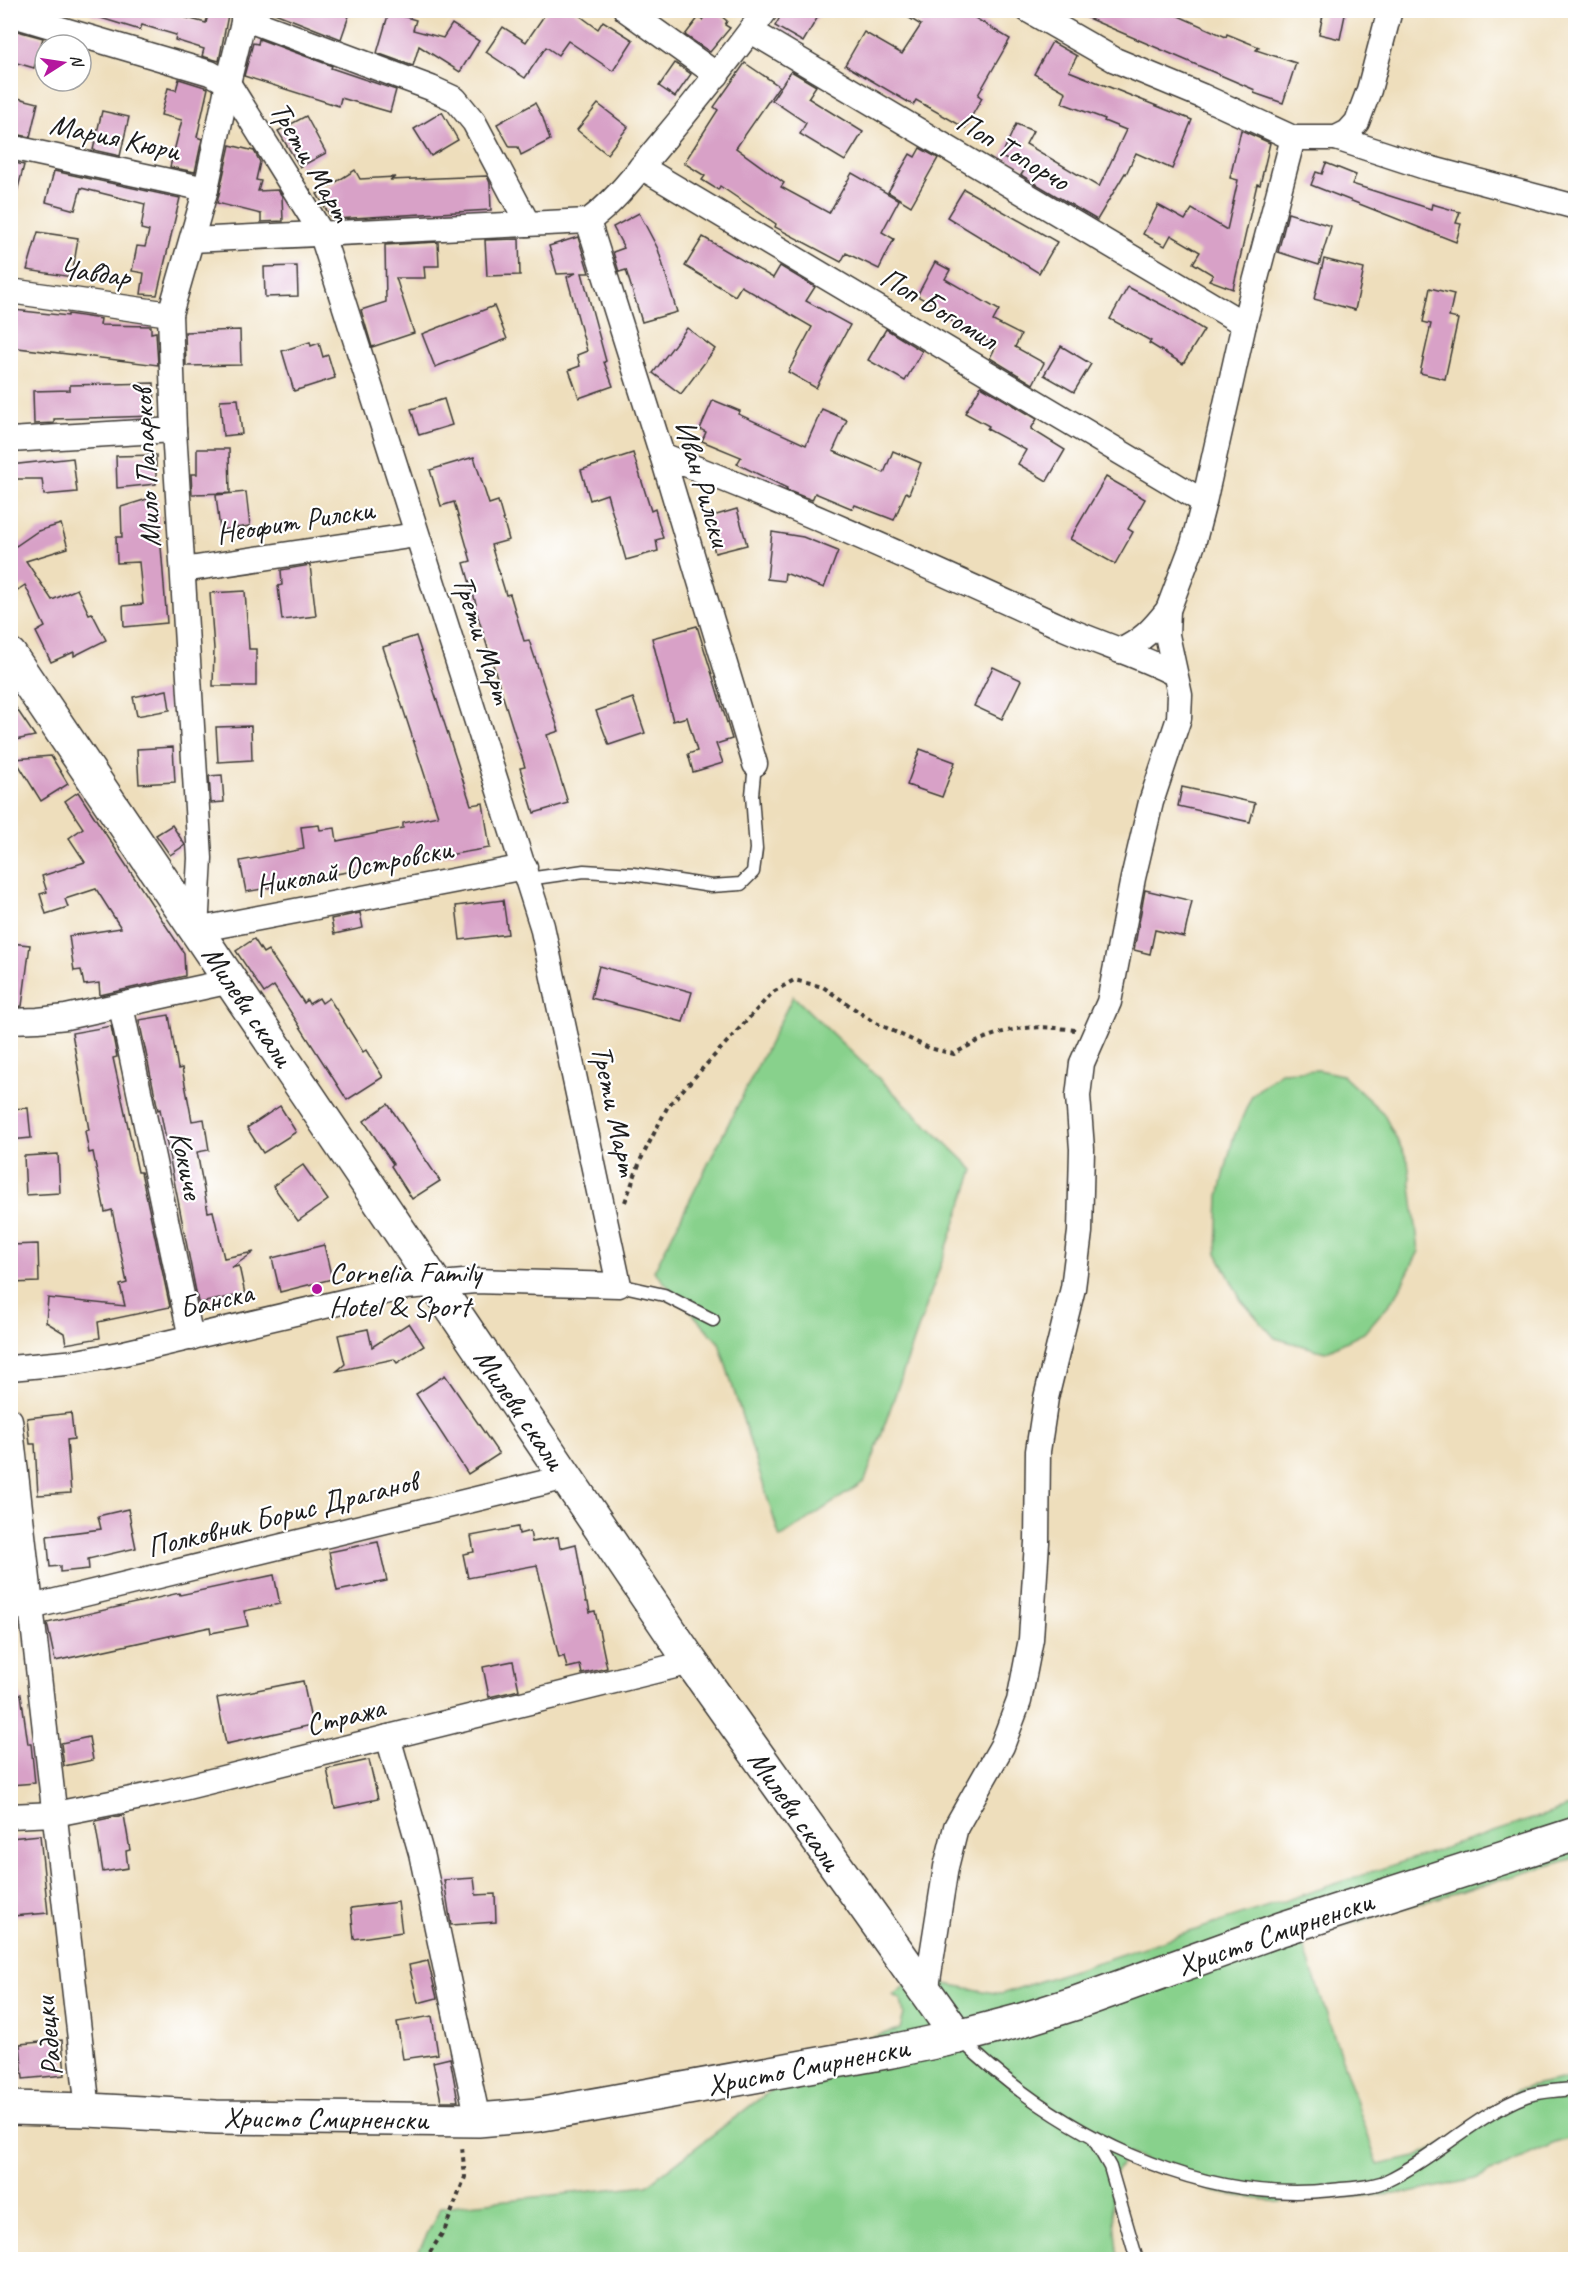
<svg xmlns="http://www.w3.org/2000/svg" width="1586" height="2270" viewBox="0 0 1586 2270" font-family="Caveat,sans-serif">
  <rect width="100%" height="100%" fill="#fff"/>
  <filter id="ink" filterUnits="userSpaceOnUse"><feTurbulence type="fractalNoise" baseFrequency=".0167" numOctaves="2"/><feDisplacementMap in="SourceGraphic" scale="12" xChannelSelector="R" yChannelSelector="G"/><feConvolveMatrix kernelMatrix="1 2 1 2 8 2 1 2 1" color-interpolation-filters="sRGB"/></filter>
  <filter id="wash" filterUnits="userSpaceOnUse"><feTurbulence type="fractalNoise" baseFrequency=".008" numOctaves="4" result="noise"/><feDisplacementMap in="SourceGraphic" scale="24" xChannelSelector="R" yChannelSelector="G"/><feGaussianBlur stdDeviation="1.35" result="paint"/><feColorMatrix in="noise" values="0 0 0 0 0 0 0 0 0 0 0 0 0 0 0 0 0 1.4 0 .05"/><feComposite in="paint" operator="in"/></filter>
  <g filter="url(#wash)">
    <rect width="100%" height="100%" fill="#eedebc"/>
    <g fill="#88d18c" stroke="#527654" stroke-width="1.5">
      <path d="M793 996 974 1170 865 1481 780 1538 719 1343 654 1271Z"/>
      <path d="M1319 1070 1342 1075 1383 1113 1408 1161 1419 1251 1396 1296 1364 1333 1325 1352 1275 1338 1241 1300 1217 1253 1219 1196 1233 1139 1252 1095 1280 1072Z"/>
      <path d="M1575 1805V1858L1301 1938 1378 2165 1416 2157 1465 2133 1518 2089 1575 2077V2137L1555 2143 1475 2179 1410 2193 1277 2202 1213 2192 1129 2153 1110 2181 1118 2259 410 2260 418 2252 441 2207 647 2185 793 2073 835 2048 900 2029 904 2014 901 1999 893 1995 927 1969 945 1984 1001 1994Z"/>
    </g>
    <g id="blocks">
      <g fill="#d8a1c7">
        <path d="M91 10H157L206 23 209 10H229L219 61 202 56 204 49 175 40 176 35 142 25 140 30 91 15Z"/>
        <path d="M267 10H351L341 39Z"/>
        <path d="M548 10H572L598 29 603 21 633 40 613 71 568 41 558 55 546 47 525 78 486 52 503 27 526 42Z"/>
        <path d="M709 10H714L727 21 725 25 730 28 710 52 685 35 699 17 702 20Z"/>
        <path d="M784 10H822L803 42 775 26Z"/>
        <path d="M896 10H962L1010 39 978 95 982 98 965 128 916 100 913 105 845 65 864 32 902 54 921 25Z"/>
        <path d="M1069 10H1165L1226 37 1227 34 1259 47 1256 50 1296 63 1283 103 1254 93 1255 90Z"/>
        <path d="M1324 10H1346L1340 39 1319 34Z"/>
        <path d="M389 12 416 20 413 30 443 38 452 24 479 41 460 72 419 46 413 66 377 53Z"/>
        <path d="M10 29 43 38 34 68 10 61Z"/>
        <path d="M259 39 332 66 331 68 396 90 390 112 341 98 339 106 244 76 253 43 258 44Z"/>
        <path d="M1052 42 1077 56 1069 71 1192 120 1172 169 1136 153 1126 174 1125 173 1097 220 1021 175 1026 168 1001 157 1016 124 1033 131 1026 144 1099 187 1126 130 1104 121 1105 119 1062 103 1066 92 1034 74Z"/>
        <path d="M675 63 691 74 675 97 659 86Z"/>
        <path d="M745 63 779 86 736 148 784 183 781 187 829 213 852 173 899 200 882 232 894 239 879 269 846 253 841 262 775 227 776 224 720 186 718 190 702 180 705 176 684 163 718 110 714 107Z"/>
        <path d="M791 71 816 86 808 98 863 132 845 161 800 134 806 123 772 100Z"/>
        <path d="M179 79 208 88 197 137 202 139 195 172 170 167 182 120 161 115 168 88 176 90Z"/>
        <path d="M10 96 38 103 30 137 10 133Z"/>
        <path d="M535 103 543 118 550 140 521 155 518 147H510L497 124Z"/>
        <path d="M598 104 628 127 607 154 577 130Z"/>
        <path d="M102 111 129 117 120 156 93 150Z"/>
        <path d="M442 112 458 140 431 156 414 129Z"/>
        <path d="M306 116 326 153 300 167 278 131Z"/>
        <path d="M1241 130 1270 143 1260 185 1257 184 1233 289 1209 280 1213 275 1193 263 1200 252 1171 235 1165 246 1143 234 1158 205 1185 220 1192 209 1227 230 1238 180 1230 178Z"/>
        <path d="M230 145 254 151 260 162 256 180 261 181 258 191 278 190 282 196 283 221 261 222V214L217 203Z"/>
        <path d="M920 148 938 158 911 206 888 192 910 154 915 157Z"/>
        <path d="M10 162 24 165 17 192 10 191Z"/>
        <path d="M1326 163 1356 175 1352 184 1431 209 1432 204 1460 212 1456 223 1461 224 1456 242 1311 185 1316 172 1322 174Z"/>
        <path d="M355 170 360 179 395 177 390 180 487 176 490 183 491 210 335 219 330 216 317 194Z"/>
        <path d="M54 171 180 198 157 295 141 294 144 273 132 271 137 246 145 247 149 231 141 229 145 204 81 188 75 210 46 202Z"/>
        <path d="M964 189 1057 242 1039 273 947 217Z"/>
        <path d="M639 213 658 249 677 312 642 322 626 270 619 272 613 252 624 248 613 227Z"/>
        <path d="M1288 213 1331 226 1319 265 1278 252Z"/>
        <path d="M38 232 78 238 72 277 27 270Z"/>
        <path d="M578 237 589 273H582L606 361 604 362 613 386 579 398 569 370 580 366 577 355 587 351 567 277 576 273 557 274 549 246Z"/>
        <path d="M703 237 773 278 780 266 815 287 806 301 850 325 816 388 788 372 812 327 741 286 735 296 685 266Z"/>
        <path d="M519 239 520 275 487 276 485 240Z"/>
        <path d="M438 242 439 266H424L425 278H396L414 333 372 347 361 310 386 302 385 245Z"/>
        <path d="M1324 259 1364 269 1355 310 1314 299Z"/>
        <path d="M935 262 950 270 945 279 999 310 993 321 1021 335 1015 347 1044 363 1033 384 990 358 996 346 946 318 949 313 917 296Z"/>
        <path d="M297 266 298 296 265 297 264 267Z"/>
        <path d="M1128 287 1170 309 1204 330 1183 364 1149 343 1151 341 1110 319Z"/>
        <path d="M1430 288 1454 294 1449 317 1458 319 1445 379 1420 373 1431 324 1423 322Z"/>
        <path d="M494 306 507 339 435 367 422 334Z"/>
        <path d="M14 310 68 316V314L101 319 100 325 151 326V333L156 332 158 365 10 347Z"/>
        <path d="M687 328 715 349 681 394 653 373Z"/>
        <path d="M886 329 922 351 905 381 868 360Z"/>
        <path d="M240 330 241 365 186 366 185 332Z"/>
        <path d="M310 342 311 346 319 343 323 357 328 355 335 378 294 391 282 351Z"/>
        <path d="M1061 346 1091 364 1074 392 1044 375Z"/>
        <path d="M154 383 155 416 54 419V423L34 424 33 391 70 390V385Z"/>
        <path d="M981 386 1037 419 1031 429 1065 450 1047 481 1018 464 1026 450 987 429 989 426 965 413Z"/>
        <path d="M238 399 242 434 223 436 220 400Z"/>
        <path d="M444 399 452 425 419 435 411 409Z"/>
        <path d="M713 400 740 411 738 414 806 445 822 409 847 420 833 451 884 473 893 451 921 463 909 494 906 492 894 520 855 505 853 509 815 493 812 500 786 490 787 488 737 464 741 457 702 441 706 432 700 429Z"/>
        <path d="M197 449H229L230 493 192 494 191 474H197Z"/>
        <path d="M633 453 651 511 655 509 663 538 656 540 658 551 626 560 607 494 590 500 581 470Z"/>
        <path d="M156 455V484L117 488 116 456Z"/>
        <path d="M474 457 489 504 498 501 509 540 491 545 506 595 510 594 524 641 529 640 559 731 547 735 568 803 534 813 520 768 525 767 474 604H476L464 563 471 561 454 502 441 506 430 470Z"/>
        <path d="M73 458 77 492 44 495 42 479H10V465Z"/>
        <path d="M1106 477 1145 499 1128 529 1133 532 1115 564 1070 539Z"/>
        <path d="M246 492 250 526 220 530 216 495Z"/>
        <path d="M157 496 167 623 124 627 123 606 143 604 139 562 117 563 116 537H122L121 507Z"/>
        <path d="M737 509 747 545 715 553 706 518Z"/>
        <path d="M61 524 68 548 26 561 52 600 77 589 89 614 92 613 106 640 74 656V652L51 662 36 632 45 627 25 585 10 595V538L16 546 38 531Z"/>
        <path d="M772 532 803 537 838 551 824 588 785 573 784 581 767 579Z"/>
        <path d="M310 565 316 616 282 620 278 586 282 585 281 570Z"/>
        <path d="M245 591 249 649H256V686H213L214 649 210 593Z"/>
        <path d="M697 626 732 739 716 744 723 763 693 772 688 754 697 751 687 717 673 721 652 638Z"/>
        <path d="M416 636 471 805 483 803 490 848 289 882V884L246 892 240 861 304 849 301 827 319 825 320 830 335 828 337 841 403 828V823L438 816 383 647Z"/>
        <path d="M993 667 1021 680 1002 719 974 706Z"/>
        <path d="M167 690 170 710 137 716 133 697Z"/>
        <path d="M633 698 645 733 609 745 596 711Z"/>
        <path d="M10 699 35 736 10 741Z"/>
        <path d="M251 726 252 760 218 762 216 727Z"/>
        <path d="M173 747 175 782 139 784 137 749Z"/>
        <path d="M920 749 955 762 942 797 907 785Z"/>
        <path d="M51 756 68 784 41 801 15 759Z"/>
        <path d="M222 775 224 802 211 803 209 776Z"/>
        <path d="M1182 787 1255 803 1250 822 1178 806Z"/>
        <path d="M78 792 184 953 185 976 100 995 99 983 84 985 81 970 74 971 69 936 121 928 96 889 65 899 68 907 46 914 40 894 47 892 42 876 85 862 69 838 83 828 65 801Z"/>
        <path d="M172 825 185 845 170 855 156 835Z"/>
        <path d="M1145 890 1192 901 1184 937 1155 930 1150 954 1134 950Z"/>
        <path d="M503 900 508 934 460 940 456 906Z"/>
        <path d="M360 913 363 928 334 934 331 919Z"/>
        <path d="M254 939 263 953 268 950 304 1003 307 1000 309 1004 319 998 322 1003 329 998 363 1052 366 1050 383 1077 347 1100 274 986 264 993 236 951Z"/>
        <path d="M10 943 30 945 22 1006 10 1007Z"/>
        <path d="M599 966 692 992 683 1022 591 998Z"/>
        <path d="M169 1015 178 1069 182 1068 192 1121 204 1119 209 1150 197 1152 208 1212 213 1211 224 1258 254 1252 231 1268 239 1266 245 1294 200 1303 198 1302 160 1109 158 1110 139 1020Z"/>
        <path d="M111 1026 117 1057 113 1058 138 1172H141L170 1307 98 1322 100 1338 66 1344 64 1333 46 1322 48 1298 125 1306 120 1285 127 1283 112 1210 105 1212 93 1152 89 1153 85 1131 89 1130 72 1033Z"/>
        <path d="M388 1104 440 1181 412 1199 391 1166 393 1164 364 1121Z"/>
        <path d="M280 1106 296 1132 263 1153 247 1128Z"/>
        <path d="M28 1108 31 1138 10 1140V1109Z"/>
        <path d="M58 1154 60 1193 26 1195 24 1156Z"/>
        <path d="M303 1165 328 1200 298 1221 273 1186Z"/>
        <path d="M38 1244 39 1282 10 1283V1245Z"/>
        <path d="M324 1245 332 1279 280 1292 272 1258Z"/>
        <path d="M409 1323 424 1346 397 1363 394 1359 337 1371 345 1364 338 1335 368 1329 372 1347Z"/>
        <path d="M445 1375 499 1454 468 1474 416 1394Z"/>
        <path d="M71 1413 74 1439 67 1440 71 1493 38 1495 35 1444H30L27 1418Z"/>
        <path d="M128 1509 136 1548 88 1559 89 1569 60 1572V1566L50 1567 47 1536 101 1529 98 1516Z"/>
        <path d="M518 1527 519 1534 530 1531 532 1542 558 1537 560 1548 576 1544 586 1602H588L590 1612 595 1611 607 1668 582 1674 580 1665 567 1668 564 1656 559 1658 537 1565 468 1578 463 1554 474 1552 471 1536Z"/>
        <path d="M378 1542 387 1581 337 1591 329 1552Z"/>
        <path d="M274 1575 280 1604 244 1611 248 1626 211 1633 210 1627 55 1661 47 1623 179 1593 180 1595Z"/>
        <path d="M513 1661 519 1690 489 1697 483 1667Z"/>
        <path d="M303 1681 312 1725 226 1744 217 1698Z"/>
        <path d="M10 1694H21L28 1744H31L35 1783 10 1785Z"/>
        <path d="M89 1737 93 1760 64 1766 61 1743Z"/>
        <path d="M369 1760 378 1799 335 1808 327 1769Z"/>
        <path d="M124 1815 130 1850 126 1851 128 1868 103 1872 95 1821Z"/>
        <path d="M40 1835 48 1913 13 1916 10 1838Z"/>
        <path d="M474 1878 476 1895 495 1894 496 1922 451 1925 444 1880Z"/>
        <path d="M398 1902 402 1932 354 1939 351 1908Z"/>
        <path d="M428 1961 437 1998 418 2003 409 1965Z"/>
        <path d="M432 2016 438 2054 403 2059 397 2022Z"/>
        <path d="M62 2040 65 2075 23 2079 20 2044Z"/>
        <path d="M450 2058 458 2101H441L433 2062Z"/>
      </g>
    </g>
  </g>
  <g filter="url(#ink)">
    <use href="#blocks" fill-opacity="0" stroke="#3c3934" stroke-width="1.5"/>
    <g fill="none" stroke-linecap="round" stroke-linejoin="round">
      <g stroke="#3c3934" stroke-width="15">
        <g id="lane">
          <path d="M528 879 584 871 634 874 711 886 741 884 753 872 756 849 752 795 755 764"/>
          <path d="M619 1285 664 1295 713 1320"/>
          <path d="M960 2039C1056 2132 1195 2205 1332 2190 1349 2188 1370 2188 1386 2181 1433 2159 1478 2114 1526 2096 1540 2091 1561 2090 1576 2089"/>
          <path d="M1094 2139 1110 2167 1137 2260"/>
        </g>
      </g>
      <g stroke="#3c3934" stroke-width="27">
        <g id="street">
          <path d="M246 10 228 83 206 189 170 314 174 430 200 858 196 930 525 867"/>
          <path d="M626 10 717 75"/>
          <path d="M10 14 210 73 228 83 321 232 542 926 619 1285 475 1281 406 1287 124 1353 77 1362 10 1368"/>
          <path d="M243 18 431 88 455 99 474 122 528 224"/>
          <path d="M751 31 1244 324"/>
          <path d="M1293 138H1336L1348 132 1357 122 1369 90 1390 10"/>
          <path d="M1336 138 1425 167 1576 207"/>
          <path d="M10 147 206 189"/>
          <path d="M641 167 1204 502"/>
          <path d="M588 221 662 455 755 764"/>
          <path d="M192 240 588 221C615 202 636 173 657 148 695 103 731 57 766 10"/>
          <path d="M10 291 170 314"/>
          <path d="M10 440 174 430"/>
          <path d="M662 455C796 506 927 566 1057 625 1096 643 1137 654 1175 674"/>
          <path d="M183 570 416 535"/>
          <path d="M1120 651C1143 640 1152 630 1168 610"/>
          <path d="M121 1006 191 1338"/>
          <path d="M10 1021 38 1020 66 1017 231 981"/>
          <path d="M10 1420 88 2110"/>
          <path d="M10 1607H31L567 1477"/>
          <path d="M388 1737 421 1853 478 2120"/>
          <path d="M10 1816 55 1814 167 1792 691 1662"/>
          <path d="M926 1993 946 1867 956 1827 1002 1746 1019 1701 1031 1639 1037 1542 1038 1451 1046 1398 1073 1288 1080 1232 1082 1149 1078 1096 1082 1063 1109 1002 1133 878 1151 802 1179 718 1180 695 1167 635 1168 610 1193 544 1204 502 1244 324 1293 138 1202 96 1115 60 1028 10"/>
        </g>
      </g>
      <g stroke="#3c3934" stroke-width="36">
        <g id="secondary">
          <path d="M10 655 691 1662 958 2037"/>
          <path id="s1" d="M10 2108 88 2110 216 2117 478 2120 537 2115 600 2104 897 2050 958 2037 1019 2021 1076 2003 1281 1929 1576 1834"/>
        </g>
      </g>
      <g stroke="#3c3934" stroke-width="4" stroke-dasharray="4.5 4.5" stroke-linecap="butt">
        <path d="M625 1202 641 1159 668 1106 773 992 794 980 823 987 872 1021 929 1048 954 1054C996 1029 1026 1023 1075 1030"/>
        <path d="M425 2260 445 2229 465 2177 462 2147"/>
      </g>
      <use href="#lane" stroke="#fff" stroke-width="12"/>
      <use href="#street" stroke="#fff" stroke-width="24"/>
      <use href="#secondary" stroke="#fff" stroke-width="33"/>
    </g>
  </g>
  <circle fill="#b5179e" stroke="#fff" stroke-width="2" cx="317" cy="1289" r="6"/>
  <g text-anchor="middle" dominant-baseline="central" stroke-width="4.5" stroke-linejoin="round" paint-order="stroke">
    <g font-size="30" fill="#1c1c1c" stroke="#fff">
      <text transform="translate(115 137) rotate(12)">Мария Кюри</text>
      <text transform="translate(1013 151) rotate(31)">Поп Топорчо</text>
      <text transform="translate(311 161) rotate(60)">Трети Март</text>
      <text transform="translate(95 272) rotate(8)">Чавдар</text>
      <text transform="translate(939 308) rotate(31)">Поп Богомил</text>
      <text transform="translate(146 468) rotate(-93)">Мило Папарков</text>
      <text transform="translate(703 483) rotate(73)">Иван Рилски</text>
      <text transform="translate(295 521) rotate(-9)">Неофит Рилски</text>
      <text transform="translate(483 639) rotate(72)">Трети Март</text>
      <text transform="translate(354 867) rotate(-11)">Николай Островски</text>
      <text transform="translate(248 1006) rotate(56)">Милеви скали</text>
      <text transform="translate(615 1110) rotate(78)">Трети Март</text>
      <text transform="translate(187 1165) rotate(78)">Кокиче</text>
      <text transform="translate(216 1300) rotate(-13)">Банска</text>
      <text transform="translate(520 1409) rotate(56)">Милеви скали</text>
      <text transform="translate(282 1514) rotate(-14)">Полковник Борис Драганов</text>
      <text transform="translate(345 1716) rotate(-14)">Стража</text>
      <text transform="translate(795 1810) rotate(55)">Милеви скали</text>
      <text transform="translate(1275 1933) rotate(-19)">Христо Смирненски</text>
      <text transform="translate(48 2037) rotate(-96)">Радецки</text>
      <text transform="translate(808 2066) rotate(-11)">Христо Смирненски</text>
      <text stroke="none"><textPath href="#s1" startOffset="316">Христо Смирненски</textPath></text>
    </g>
    <g font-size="30" fill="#1c1c1c" stroke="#fff" text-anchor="start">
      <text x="329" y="1272">Cornelia Family<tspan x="329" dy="34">Hotel &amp; Sport</tspan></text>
    </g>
  </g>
  <rect width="1586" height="2270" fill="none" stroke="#fff" stroke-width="36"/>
  <g transform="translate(63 63) rotate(78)"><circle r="28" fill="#ffffff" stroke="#a4a4a4" stroke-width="1.5"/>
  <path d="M0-4.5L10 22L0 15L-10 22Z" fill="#b5179e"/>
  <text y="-9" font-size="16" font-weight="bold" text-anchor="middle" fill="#1c1c1c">N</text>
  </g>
</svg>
